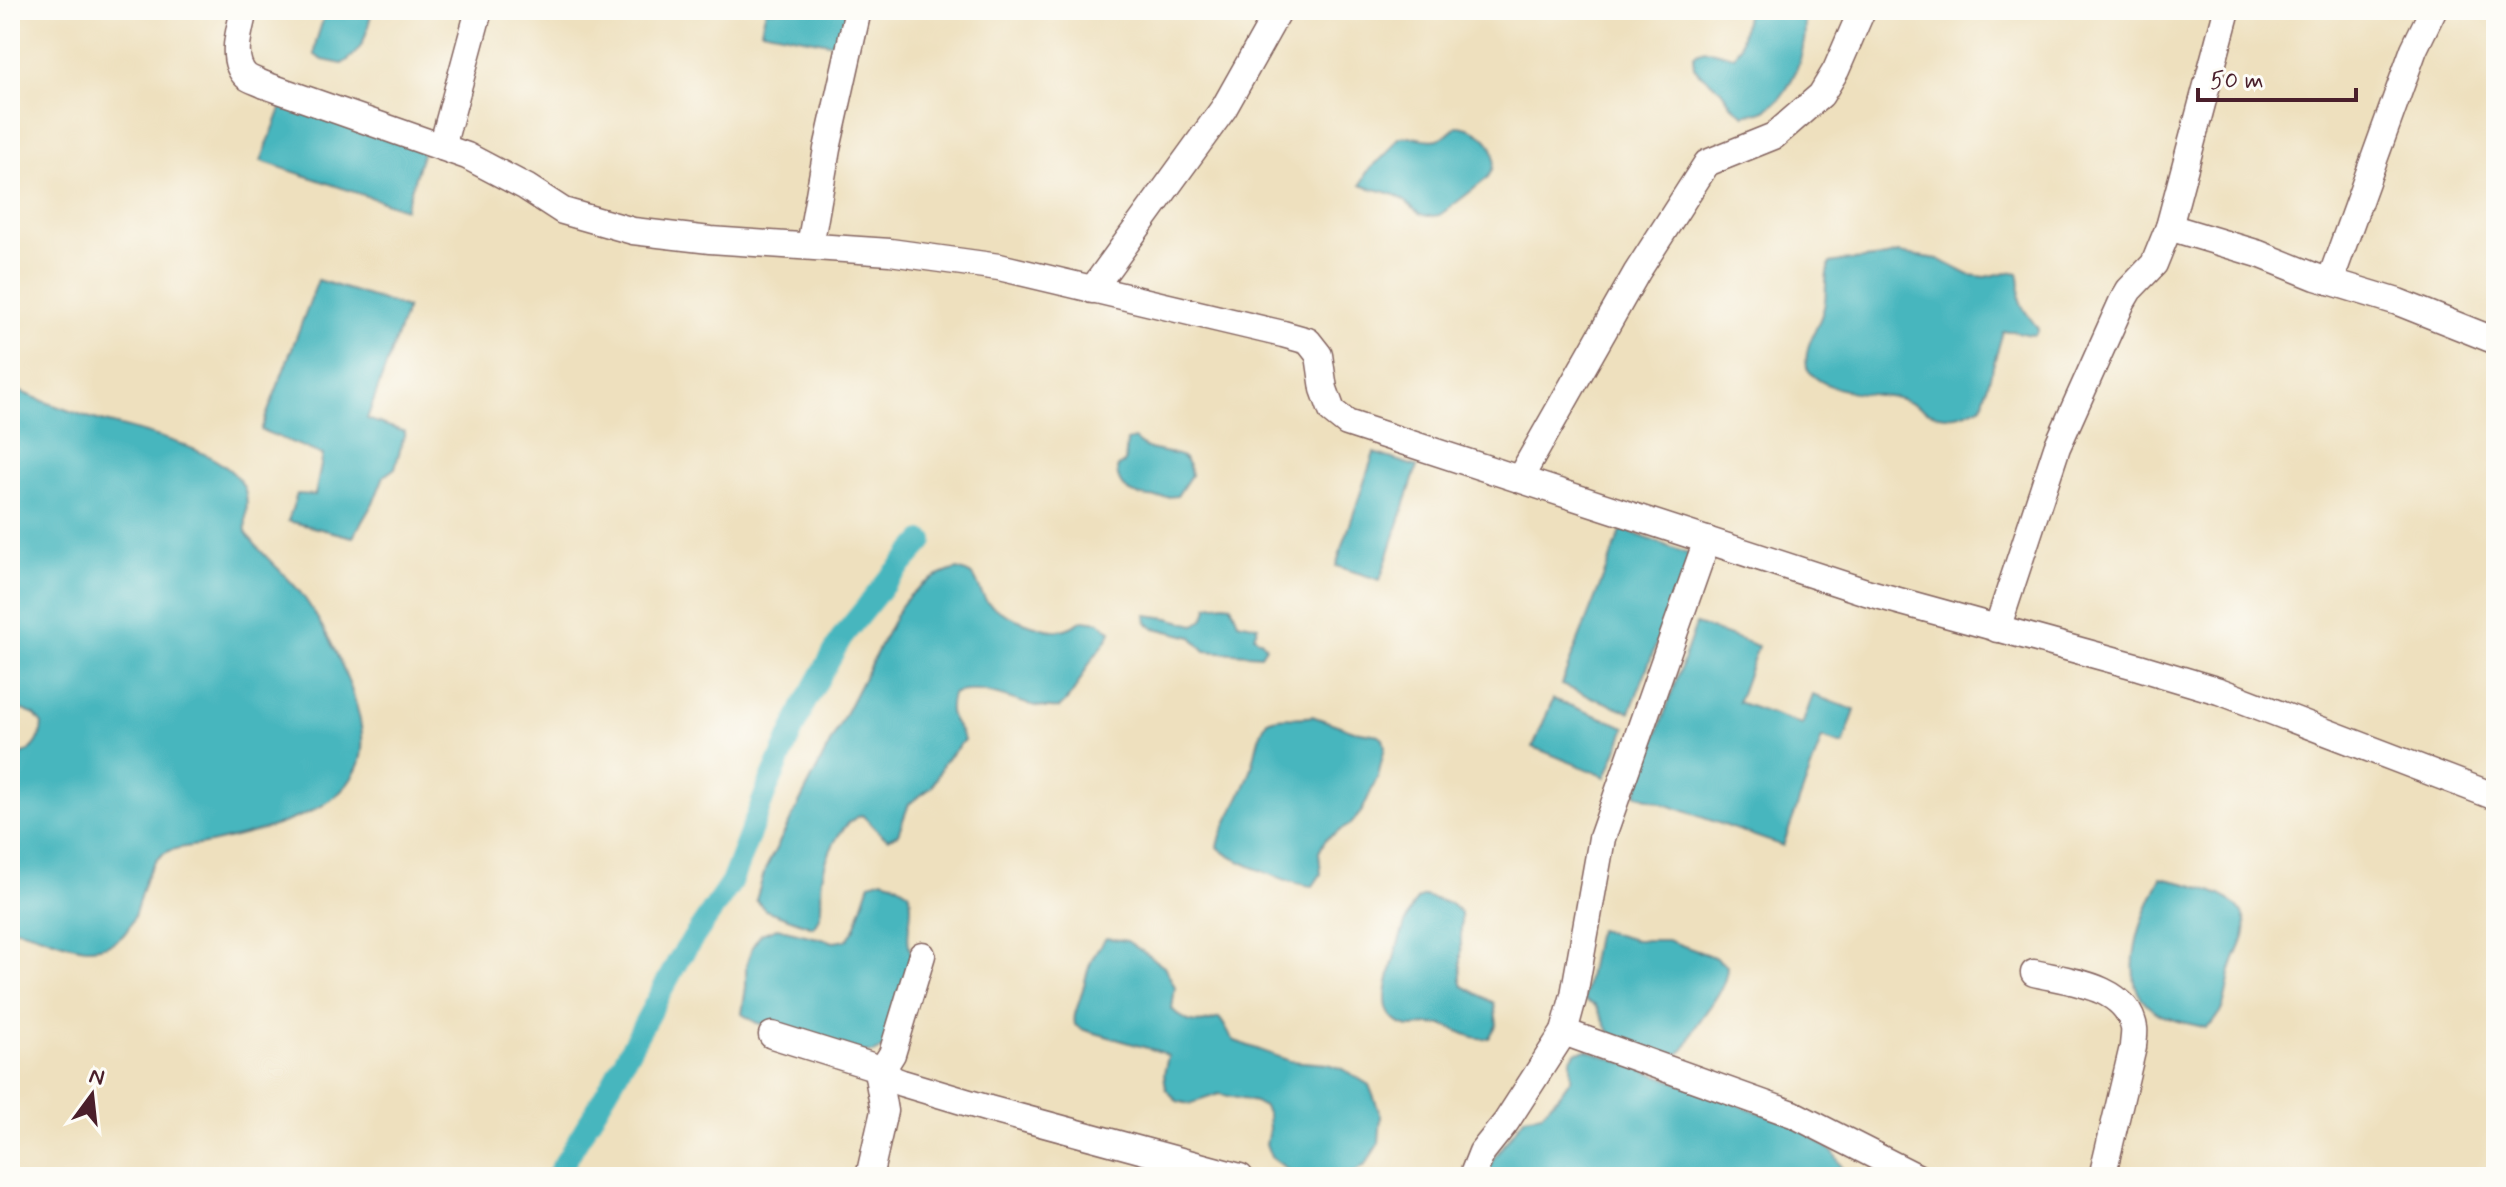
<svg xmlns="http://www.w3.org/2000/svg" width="2506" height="1187" viewBox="0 0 2506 1187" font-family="Mynerve,sans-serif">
  <rect width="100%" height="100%" fill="#fdfcf7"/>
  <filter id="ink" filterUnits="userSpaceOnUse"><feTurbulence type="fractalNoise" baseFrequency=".0125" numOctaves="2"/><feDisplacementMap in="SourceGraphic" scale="16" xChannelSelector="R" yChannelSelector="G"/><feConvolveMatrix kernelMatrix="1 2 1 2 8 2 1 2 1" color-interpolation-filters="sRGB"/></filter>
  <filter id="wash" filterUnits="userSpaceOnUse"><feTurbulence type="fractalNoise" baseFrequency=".006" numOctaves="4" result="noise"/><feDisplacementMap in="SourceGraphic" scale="32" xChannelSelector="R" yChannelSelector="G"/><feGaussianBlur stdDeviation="1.8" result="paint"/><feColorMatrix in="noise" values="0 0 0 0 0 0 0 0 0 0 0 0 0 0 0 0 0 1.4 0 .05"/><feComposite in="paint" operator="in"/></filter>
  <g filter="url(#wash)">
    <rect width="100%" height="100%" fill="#eee0be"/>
    <g fill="#46b6be" stroke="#486a74" stroke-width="2">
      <path d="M326 10H372C366 35 365 50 342 64L323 60 315 55 316 42Z"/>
      <path d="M766 10H853L845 46 761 30Z"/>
      <path d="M1747 10H1805C1804 21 1806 31 1804 41 1801 65 1786 101 1763 111 1758 113 1750 113 1744 115L1732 105 1720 89 1699 73 1694 67 1693 56C1704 44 1721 54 1734 56L1740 46Z"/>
      <path d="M284 101 423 151 405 209 261 161Z"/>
      <path d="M1457 126C1484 128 1505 152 1488 177 1486 180 1442 214 1439 215 1435 216 1431 216 1427 216 1415 214 1411 204 1402 199 1390 190 1374 191 1361 185 1367 169 1370 169 1382 158 1388 153 1392 144 1400 137 1429 135 1433 150 1457 126Z"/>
      <path d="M1898 253 1938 259 1969 275 1986 277 2007 272 2018 274C2022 284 2018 291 2020 300 2023 312 2032 319 2038 329L2035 335C2024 335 2014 329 2003 331L1982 405C1970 411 1960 416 1946 416 1927 415 1912 401 1893 397 1868 393 1822 393 1807 368 1803 343 1819 330 1824 307 1828 291 1823 279 1830 263 1853 258 1875 261 1898 253Z"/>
      <path d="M318 280 407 308 367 419 405 432 395 468 384 476 374 501 353 537 288 521 297 494 315 495 323 455 261 430Z"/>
      <path d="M10 387C36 399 63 409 91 418 131 430 219 446 242 484 251 498 244 517 246 532 261 556 286 573 303 596 328 631 375 720 359 764 351 785 334 800 314 810 281 826 246 835 210 843 197 846 182 846 169 851 136 864 144 920 120 938 86 964 46 931 10 928V758C29 755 41 744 42 724L35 715 10 705Z"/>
      <path d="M1134 439C1157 462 1187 441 1191 475L1177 496C1154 499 1117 500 1117 468L1125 462 1127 441Z"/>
      <path d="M1374 453 1417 467 1380 580 1336 566Z"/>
      <path d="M1622 529 1691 555 1630 712 1561 685Z"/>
      <path d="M957 569C982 576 973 581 985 599 994 613 1044 632 1060 630 1069 629 1075 625 1083 620L1099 622 1111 631C1108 641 1103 645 1097 653 1081 672 1079 691 1059 708 1022 711 989 681 952 694 945 720 956 719 964 740L944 762 932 787 909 804 898 834 888 839C878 834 871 823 862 815 840 822 826 856 822 878 819 895 826 912 813 927L765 910 756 900 765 870 899 609C913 588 933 576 957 569Z"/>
      <path d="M1224 604 1231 605 1238 622 1258 626 1254 636 1262 641 1266 647 1261 655 1205 651 1192 637 1155 628 1147 623 1146 615 1168 618 1194 625C1203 621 1207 616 1208 606Z"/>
      <path d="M1696 624 1758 646 1738 702 1802 725 1813 695 1855 710 1843 745 1822 738 1783 846 1636 794Z"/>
      <path d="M1553 699 1626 727 1606 777 1533 747Z"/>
      <path d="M1312 716 1354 731 1379 735 1383 738 1385 747 1378 776 1362 811 1351 824 1326 839 1319 852 1321 874 1313 886C1293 885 1231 861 1218 847 1223 822 1240 801 1249 776 1256 758 1256 738 1267 721 1281 714 1297 720 1312 716Z"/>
      <path d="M2161 878C2188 884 2252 894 2245 933 2242 947 2233 960 2230 974 2226 994 2225 1017 2206 1028 2189 1023 2168 1021 2153 1010 2113 983 2144 911 2161 878Z"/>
      <path d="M882 879 893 882 909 892C916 916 902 933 912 955L885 1046 874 1053 856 1052 757 1023 742 1014 746 987V966L752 947 761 934 777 928 834 942 847 940 855 928 870 883Z"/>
      <path d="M1424 896 1451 904 1461 913V980L1463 986 1494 1003 1497 1024 1489 1038C1471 1041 1459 1029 1442 1025 1424 1021 1409 1037 1391 1016 1387 1011 1386 1004 1386 998 1386 982 1405 917 1414 904 1418 898 1418 899 1424 896Z"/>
      <path d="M1599 930 1635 940H1667L1714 957 1727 966C1727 989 1706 1010 1695 1028 1691 1035 1689 1044 1683 1050 1678 1055 1673 1057 1666 1057L1612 1037 1596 1006 1584 1000 1596 935Z"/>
      <path d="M1106 938 1127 941 1164 966 1175 987 1172 1009C1187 1025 1199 1026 1219 1018 1226 1025 1228 1036 1235 1041L1290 1061 1328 1064 1343 1069 1369 1085 1381 1116 1379 1143 1365 1165 1346 1177 1297 1176 1271 1157 1266 1144 1269 1129 1268 1115 1264 1107 1255 1102 1219 1094 1189 1104 1177 1101 1166 1089 1164 1074 1168 1056 1161 1052 1081 1029 1075 1025C1073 1015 1077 1009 1080 999 1089 970 1086 964 1106 938Z"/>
      <path d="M1588 1050 1797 1126 1834 1153 1847 1177H1485L1494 1158 1525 1117 1541 1114 1560 1094 1571 1078V1058L1576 1052Z"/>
    </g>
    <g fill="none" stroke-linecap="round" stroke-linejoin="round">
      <path stroke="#46b6be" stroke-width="22" d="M556 1177 613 1081 679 959 731 883 767 789 803 707 842 637 889 579 923 541"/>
    </g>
  </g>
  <g filter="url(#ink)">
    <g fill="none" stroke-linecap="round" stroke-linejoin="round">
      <g stroke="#83635e" stroke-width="29">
        <g id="minor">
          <path d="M244 10C240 29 229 60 246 76 251 80 259 82 265 85L467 156 526 187 563 211 633 231 710 240 890 252 999 267 1283 334 1308 341 1319 355 1324 389 1332 411 1347 423 1866 592 2139 667 2219 691 2496 797"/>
          <path d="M442 147 479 10"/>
          <path d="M2169 227 2259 254 2316 277 2398 302 2496 341"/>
          <path d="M810 246 827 149 858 10"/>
          <path d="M2330 281 2414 49 2433 10"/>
          <path d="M1092 290 1224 108 1279 10"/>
          <path d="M1520 478 1637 272 1707 163 1774 136 1821 95 1836 70 1862 10"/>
          <path d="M1997 629 2057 447 2122 302 2129 290 2154 264 2169 227 2227 10"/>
          <path d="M2034 973C2067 981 2127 985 2134 1028 2135 1034 2133 1041 2133 1047L2102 1177"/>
          <path d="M1564 1032 1793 1114 1917 1177"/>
          <path d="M772 1035 881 1069 894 1080 902 1083 989 1109 1240 1177"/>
          <path d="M869 1177 884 1111 878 1076 892 1054 922 955"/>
          <path d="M1472 1177 1482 1152 1506 1122 1564 1032 1574 995 1602 838 1707 540"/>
        </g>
      </g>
      <use href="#minor" stroke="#fff" stroke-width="26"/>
    </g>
  </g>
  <rect width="2506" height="1187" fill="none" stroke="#fdfcf7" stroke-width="40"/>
  <g transform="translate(92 1095) rotate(15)" stroke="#fdfcf7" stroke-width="6" paint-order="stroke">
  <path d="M0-6L14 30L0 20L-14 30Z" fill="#4a1f2b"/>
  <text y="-12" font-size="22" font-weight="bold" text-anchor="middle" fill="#4a1f2b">N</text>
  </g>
  <path d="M2198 88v12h158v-12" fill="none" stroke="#4a1f2b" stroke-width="4"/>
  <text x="2210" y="88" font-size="24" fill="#4a1f2b" stroke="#fdfcf7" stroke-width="6" paint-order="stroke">50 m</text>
</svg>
